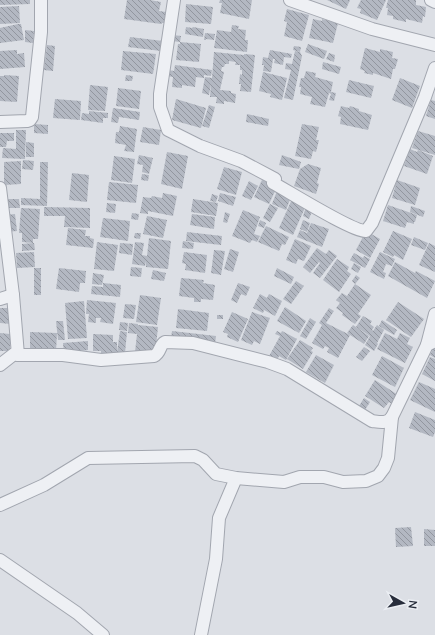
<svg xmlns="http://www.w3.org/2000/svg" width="435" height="635" viewBox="0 0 435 635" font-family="Lato,sans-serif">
  <defs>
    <pattern id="building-back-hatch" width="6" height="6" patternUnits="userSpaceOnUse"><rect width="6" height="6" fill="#b3b8c2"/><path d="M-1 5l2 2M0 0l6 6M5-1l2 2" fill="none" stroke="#92969f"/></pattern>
  </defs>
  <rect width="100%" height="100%" fill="#dcdfe5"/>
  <g fill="url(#building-back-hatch)">
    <path d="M0 0H30V4L0 5Z"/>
    <path d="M127 0H150L161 2 159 11 166 12 164 23H162L161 24 124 19Z"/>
    <path d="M220 0H252L249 19 220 13 222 3H219Z"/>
    <path d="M327 0H350L346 9Z"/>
    <path d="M361 0H386L377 20 360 13 361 9 357 8Z"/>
    <path d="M388 0H416V5L426 7 425 17 423 16 422 23 406 19V22L393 19V16L387 15 388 8H386Z"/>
    <path d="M186 4 213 7 211 24 185 22Z"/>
    <path d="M19 6 20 23 0 24V7Z"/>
    <path d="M287 9 309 15 302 41 284 36 287 22 284 21Z"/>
    <path d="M313 19 322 21V19L338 23 333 43 309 38Z"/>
    <path d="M18 24H21L24 40 0 43V28Z"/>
    <path d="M232 25 239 26 238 29 246 30 245 40H248L247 52 214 48 217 30 231 32Z"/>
    <path d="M186 27 192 28 193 27 204 29 203 37 185 34Z"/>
    <path d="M25 30 34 31 33 43 25 42Z"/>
    <path d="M205 33 215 34 214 40 206 39V40H204Z"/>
    <path d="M173 35 181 36 180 42 201 44 199 62 176 60 178 44H180V42L172 41Z"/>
    <path d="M130 37 163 41 161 51 128 47Z"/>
    <path d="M308 44 327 51 324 59 305 52Z"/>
    <path d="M47 45 55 46 53 71 44 70Z"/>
    <path d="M294 46 301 47 300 52 293 50Z"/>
    <path d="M365 48 380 52V49L393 52 392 58 398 59 395 69H393L391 79 373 73V75L364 73 365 71 360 69Z"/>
    <path d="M17 50V54L24 53 25 67 0 69V51Z"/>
    <path d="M270 50 292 54 291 58 284 57 283 65 274 63 275 59H273L271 72 263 71 264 65H262L263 57 268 58Z"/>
    <path d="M123 51 156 54 153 74 121 70Z"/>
    <path d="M295 51 300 52 302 56 293 100 284 98 291 70 285 69 286 63 292 64Z"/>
    <path d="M214 52 244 55V54L255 55 251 92 240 91 241 84H239L240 74 242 75V70H240V65H235L236 62 229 61V64H225L224 67H222L221 71 224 72 220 90 231 91V93L236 94 235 103 224 101V104L216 103 217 97H210L211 84 209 95 202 93 205 77 212 78Z"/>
    <path d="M329 53 335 55 334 62 326 59Z"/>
    <path d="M323 62 341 67 339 74 322 69Z"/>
    <path d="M175 65 212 70 211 76 204 75V78L196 77 195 87 182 85V88L172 87 173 77 167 76 168 70 174 71Z"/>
    <path d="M306 71 316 73 315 77 333 82 331 92 336 93 334 101 329 100 331 94 329 93 325 107 310 104 312 97 300 94 301 87H299L301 78H304Z"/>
    <path d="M263 72 287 78 282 100 270 97 271 94 259 91Z"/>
    <path d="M4 75 19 76 17 102 0 101V76H4Z"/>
    <path d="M126 75 133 76 132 81H125Z"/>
    <path d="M400 78 420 86 412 108 392 100Z"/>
    <path d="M349 80 374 86 371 98 346 92Z"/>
    <path d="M90 85 108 87 105 111 88 110Z"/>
    <path d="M118 88 141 91 139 109 116 106Z"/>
    <path d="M55 99 81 101 80 120 53 118Z"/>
    <path d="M176 99 206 108 201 128 172 120Z"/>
    <path d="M431 100 435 101V119L426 116Z"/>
    <path d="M209 105 215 107 209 128 202 126Z"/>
    <path d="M341 106 349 108 350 106 359 109V111L372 115 368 130 340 124 341 117 338 116Z"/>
    <path d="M113 108 140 112 139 120 119 117 118 123 111 122Z"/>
    <path d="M89 111 108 113V118H103V123L81 120 82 113 89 114Z"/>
    <path d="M247 114 269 119 268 126 246 122Z"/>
    <path d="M34 124 48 125V134L34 133Z"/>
    <path d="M302 124 319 127 316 140H319L316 152 313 151 311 159 295 156Z"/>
    <path d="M120 126 137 129 134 152 124 151 126 145 115 143 116 132H119Z"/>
    <path d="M143 127 161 130 159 145 140 142Z"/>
    <path d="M16 130H26L25 159 2 158 3 148 16 149Z"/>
    <path d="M418 131 435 136V155L412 148Z"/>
    <path d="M0 133H14V141H7L6 147H0Z"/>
    <path d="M26 142 34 143V157H26Z"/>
    <path d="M410 149 417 152 418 150 433 156 427 174 404 166Z"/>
    <path d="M167 152 188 156 182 189 161 184Z"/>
    <path d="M139 155 153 158 149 174 142 172 143 165 137 164Z"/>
    <path d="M282 155 301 162 299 169 279 165Z"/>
    <path d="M114 156 135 159 132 183 111 180Z"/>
    <path d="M23 160 34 161 33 170 22 169Z"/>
    <path d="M21 161V184L4 185V162Z"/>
    <path d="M40 162H48L47 206 21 205V198L40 199Z"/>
    <path d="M308 164 321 168 317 183 319 184 316 194 294 186 300 169Z"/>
    <path d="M224 167 242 172 236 195 217 189Z"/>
    <path d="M72 173 89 175 87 202 69 200Z"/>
    <path d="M142 174 149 175 148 181 141 180Z"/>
    <path d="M262 180 277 187 269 204 254 197Z"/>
    <path d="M397 180 420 188 415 205 392 198Z"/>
    <path d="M249 181 258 186 251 200 242 196Z"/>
    <path d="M109 182 138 185 136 203 107 200Z"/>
    <path d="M277 191 291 197 286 210 272 204Z"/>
    <path d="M163 193 177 196 173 216 148 211V214L140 213 143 197 151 198 152 196 162 198Z"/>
    <path d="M220 193 236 197 233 206 218 201Z"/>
    <path d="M212 194 218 196 216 202 210 201Z"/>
    <path d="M293 197 307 203 293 235 279 228Z"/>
    <path d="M5 199H19L20 208H5Z"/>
    <path d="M193 199 218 203 216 216 191 212Z"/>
    <path d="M107 203 116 204 115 213 106 212Z"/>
    <path d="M270 204 278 208 270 222 263 218Z"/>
    <path d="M307 204 314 206 309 219 303 216Z"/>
    <path d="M388 205 417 215 415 222H414V224L407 222 405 228 383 221Z"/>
    <path d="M411 206 425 211 423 217 410 212Z"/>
    <path d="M44 207 90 208V228L64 227 65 216H44Z"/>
    <path d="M21 208 40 209 38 239H33V243L22 242V233H19Z"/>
    <path d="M243 210 260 217 254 234 260 236 257 242 252 240 250 243 232 236Z"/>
    <path d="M225 212 230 214 227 223 223 222Z"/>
    <path d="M132 213 139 214 138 220 131 219Z"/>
    <path d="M15 214 17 231 6 232 5 215Z"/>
    <path d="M192 214 215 217 214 229 190 225Z"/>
    <path d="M147 216 167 220 163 238 143 234Z"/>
    <path d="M103 218 130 221 128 241 100 237Z"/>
    <path d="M260 220 266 223 264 228 258 226Z"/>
    <path d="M303 220 310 223 307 232 300 229Z"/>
    <path d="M311 223 329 229 322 247 297 237 300 230 307 233Z"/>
    <path d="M266 226 289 237 285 245 282 244 279 251 258 242Z"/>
    <path d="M68 228 86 230 85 236H90V238L94 239 93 248 66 245Z"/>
    <path d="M366 231 380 239 370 258 356 250Z"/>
    <path d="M393 231 412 239 403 260 394 255 393 257 383 252Z"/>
    <path d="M187 232 222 236 221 245 186 241Z"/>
    <path d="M135 233H141L140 239 134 238Z"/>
    <path d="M414 237 428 243 425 250 411 245Z"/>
    <path d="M149 238 171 241 168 269 146 267V261L145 266 132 264 135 242 144 243 142 255 147 256Z"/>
    <path d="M295 239 311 246 304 261 298 259 296 264 286 260Z"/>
    <path d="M183 241 194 243 193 249 182 248Z"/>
    <path d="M97 242 118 245 114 271 94 269Z"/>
    <path d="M34 243 35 250 22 251V244Z"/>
    <path d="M120 243 133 244 132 255 119 253Z"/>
    <path d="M429 243 435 246V272L419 265Z"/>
    <path d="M317 248 326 254 329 250 337 256 320 278 313 273 320 263 319 262 310 273 303 267Z"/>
    <path d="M230 249 239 252 233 272 224 269Z"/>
    <path d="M214 250 225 251 221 275 211 273Z"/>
    <path d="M34 252 35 267 17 268 16 253Z"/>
    <path d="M184 252 207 255 205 273 185 270 186 264 182 263Z"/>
    <path d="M380 252 395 259 392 266 386 264 383 272 386 273 384 279 370 272Z"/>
    <path d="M354 253 363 258 364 256 370 259 365 268 350 260Z"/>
    <path d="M337 259 349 267 347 271 351 274 339 292 323 280Z"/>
    <path d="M395 262 415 273 416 271 435 281 427 298 388 276Z"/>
    <path d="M354 263 361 267 358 273 351 269Z"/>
    <path d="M131 267 142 268 141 277 130 276Z"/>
    <rect x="34" y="268" width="7" height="27"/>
    <path d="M59 268 86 271 85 283H80L79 292 56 289Z"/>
    <path d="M277 268 294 277 291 284 274 276Z"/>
    <path d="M153 270 166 273 164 281 151 279Z"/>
    <path d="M93 273 104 275 102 285 92 284Z"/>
    <path d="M356 275 360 278 355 284 352 281Z"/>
    <path d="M181 278 204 280 203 283 215 285 213 300 201 299V302H194V298L179 296Z"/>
    <path d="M296 281 304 286 291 304 283 299Z"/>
    <path d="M103 283 121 285 120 297 91 294 92 286 103 287Z"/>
    <path d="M238 283 250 287 246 296 241 294 237 303 231 300Z"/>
    <path d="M355 284 371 295 358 314 361 316 355 324 342 315 343 313 336 308 340 303 336 300 342 293 347 296Z"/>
    <path d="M260 294 267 298 269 294 282 301 275 316 264 310 263 313 253 308Z"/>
    <path d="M140 295 161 298 157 325 136 322Z"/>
    <path d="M87 300 116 303 113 324 100 322 101 318H96V323L88 322 89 314H86Z"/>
    <path d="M84 301 87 338 68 339 65 303Z"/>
    <path d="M398 302 424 319 411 337 386 320Z"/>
    <path d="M125 304 136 305 134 319 123 318Z"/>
    <path d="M285 307 306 321 299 333 277 321Z"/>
    <path d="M0 308H12L11 324 0 323Z"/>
    <path d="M329 308 334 311 326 323 350 335 338 358 327 352 329 348 325 346 323 349 312 343 322 325 319 323Z"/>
    <path d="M178 309 209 313 207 331 176 328Z"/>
    <path d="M232 312 248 319 238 342 227 337 228 334 223 332Z"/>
    <path d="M252 312 270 318 260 344 254 341 252 345 241 340Z"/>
    <rect x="217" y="315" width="6" height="4"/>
    <path d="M363 316 372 321 370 324 374 327 372 330 373 331 377 325 384 330 377 343 378 344 374 351 365 345 370 336 356 327Z"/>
    <path d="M310 318 316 322 306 339 300 336Z"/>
    <path d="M382 320 397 330 394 335 379 326Z"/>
    <path d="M56 321H63L65 340H58Z"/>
    <path d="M120 322 128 323 127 331 119 330Z"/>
    <path d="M129 323 138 324V325L158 327 155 355 135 352 137 334 128 333Z"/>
    <path d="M353 325 369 336 364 344 347 333Z"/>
    <path d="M120 331 127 332 125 353 117 352Z"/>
    <path d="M172 331 216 336 215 344 171 339Z"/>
    <path d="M277 331 281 333 282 331 297 339 286 360 279 356 276 362 268 358 280 336 275 334Z"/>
    <path d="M30 332 57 333 56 352H30Z"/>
    <path d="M0 333 10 334V351H0Z"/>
    <path d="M385 333 397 339 400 333 410 338 407 344 413 347 405 363 377 349Z"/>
    <path d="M93 334 113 335V342H117V354L101 358V351H93Z"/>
    <path d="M300 340 313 348 311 351 313 352 303 369 287 359Z"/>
    <path d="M88 341V350L64 353 63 343Z"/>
    <path d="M435 345V358L430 355Z"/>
    <path d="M364 347 370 351 362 361 356 357Z"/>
    <path d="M316 355 334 365 325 383 306 372Z"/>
    <path d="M382 356 404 368 395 387 372 375Z"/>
    <path d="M430 357 435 359V381L422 374Z"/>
    <path d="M375 380 398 395 392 404 389 402 384 408 365 396Z"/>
    <path d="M419 382 435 389V412L410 400Z"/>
    <path d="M364 398 370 402 365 410 359 406Z"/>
    <path d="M415 412 435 420V432L433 437 409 428Z"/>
    <path d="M411 527 413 546 396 547 395 528Z"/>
    <path d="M424 529 435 530V546H424Z"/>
  </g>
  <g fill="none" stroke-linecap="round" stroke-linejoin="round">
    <g stroke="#a2a6af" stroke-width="14">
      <g id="street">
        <path d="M174 0 160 94V107L168 130 200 146 241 161 275 179 273 183C288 191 353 232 366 231L372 223 425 97 435 68"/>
        <path d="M290 0 372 29 435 45"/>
        <path d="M431 0 435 2"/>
        <path d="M0 122 27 121 30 120 32 117 41 32V0"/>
        <path d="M0 188 13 295 18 355H63L101 360 154 356C161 353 159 345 165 342L193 343 268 362 287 369 372 421C380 422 387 424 392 417L427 345 435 341"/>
        <path d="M0 299 13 295"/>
        <path d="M427 345 435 314"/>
        <path d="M0 365 14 354 18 355"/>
        <path d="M0 505 44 485 88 458 195 456 203 460 216 474 236 478 284 482 300 477H324L343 482 366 481 378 476 384 468 388 458 392 417"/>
        <path d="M0 560 77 613 103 635"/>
        <path d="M201 635 216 559 219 518 236 478"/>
      </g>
    </g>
    <use href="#street" stroke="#eef0f4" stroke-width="12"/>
  </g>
  <g transform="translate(403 603) rotate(98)" stroke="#ebeef3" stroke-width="3" paint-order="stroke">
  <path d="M0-3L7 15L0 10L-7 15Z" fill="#272d3b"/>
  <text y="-6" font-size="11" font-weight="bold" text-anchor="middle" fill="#272d3b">N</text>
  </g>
</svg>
